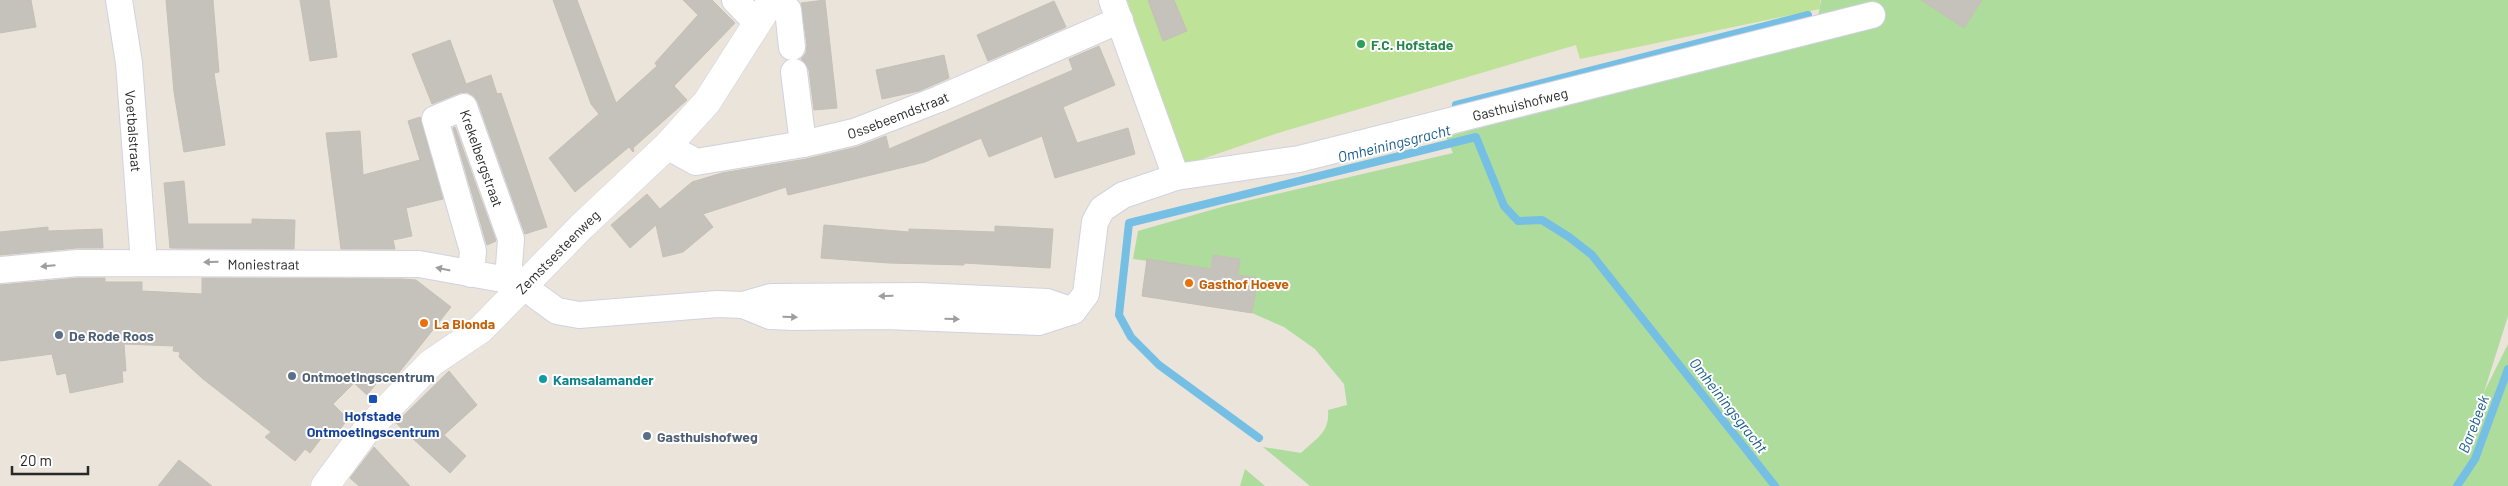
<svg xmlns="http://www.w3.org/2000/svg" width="2508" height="486" viewBox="0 0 2508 486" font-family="Barlow,sans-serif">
  <rect width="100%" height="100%" fill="#eae4db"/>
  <g fill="#addc9c">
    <path d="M1821 0H2508V316L2484 392 2508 344V486H1310L1263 447 1301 453C1317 438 1330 432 1328 410L1347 405 1344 384 1315 349 1284 327 1252 313 1258 278 1238 275 1240 259 1213 255 1211 269 1133 259 1138 231 1225 206 1453 153 1446 137 1815 35Z"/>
    <path d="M1245 469 1265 486H1240Z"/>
  </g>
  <path fill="#bee398" d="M1127 0H1820V9L1580 59 1576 45 1278 133 1185 165Z"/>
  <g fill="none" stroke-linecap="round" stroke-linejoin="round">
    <g stroke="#76bfe4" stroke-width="8">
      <path d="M1456 105 1808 15"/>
      <path d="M1259 438 1159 365 1131 337 1119 315 1129 223 1476 137 1504 206 1518 221 1542 220 1569 237 1592 255 1775 486"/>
      <path d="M2457 486 2475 459 2508 369"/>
    </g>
  </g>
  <g fill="#c5c1bb" stroke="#c5c0b5">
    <path d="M0 0H31L36 27 0 33Z"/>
    <path d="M166 0H213L219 72 214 73 225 145 184 152 174 92Z"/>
    <path d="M300 0H329L337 57 310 61Z"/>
    <path d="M553 0H577L616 103 657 66 655 63 698 15 683 0H712L735 23 674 86 687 100 633 148 634 151 633 152 629 147 575 192 549 158 599 114 591 104Z"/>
    <path d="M825 0 837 108 814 110 809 70 801 59 806 53 807 45 801 3Z"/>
    <path d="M1148 0H1174L1187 31 1163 41Z"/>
    <path d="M1921 0H1982L1964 28Z"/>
    <path d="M1054 1 1066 27 988 61 977 35Z"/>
    <path d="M450 40 466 84 491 75 497 94 501 93 547 227 525 234 478 102 474 96 467 92 459 93 432 104 412 54Z"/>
    <path d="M1099 46 1115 85 1063 107 1077 143 1128 128 1135 154 1055 178 1042 136 989 157 981 138 925 162 788 195 786 187 703 214 713 227 683 252 663 257 656 225 630 248 611 225 647 194 660 209 692 182 722 173 806 159 857 147 886 136 889 149 1073 70 1069 59Z"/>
    <path d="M944 55 949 78 919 91 882 99 876 70Z"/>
    <path d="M420 117 443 199 406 208 412 236 393 240 395 249H341L326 133 360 131 363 175 420 160 408 121Z"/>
    <path d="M455 127 496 241 487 245 453 128Z"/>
    <path d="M184 181 188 224H252V219L295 220 294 249 170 248 164 183Z"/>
    <path d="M824 225 909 232V229L995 232V226L1053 229 1050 268 964 263V265L889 263 821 258Z"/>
    <path d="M48 227V231L102 229 103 248H77L0 255V232Z"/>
    <path d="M1213 255 1240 259 1238 275 1258 278 1252 313 1142 296 1147 259 1211 269Z"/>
    <path d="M79 278H105V282H142V291L202 294V278L402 279 416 280 451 307 393 380 384 374 367 395 354 383 333 404 348 419 333 438 326 432 310 453 305 449 295 461 265 437 271 432 203 379 179 357 180 352 173 351 174 346 124 344 126 371H122L123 382 70 393 66 373 57 375 52 354 0 361V285Z"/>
    <path d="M449 371 477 405 444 435 466 456 450 473 396 423Z"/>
    <path d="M374 447 410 486H359L350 478Z"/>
    <path d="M179 460 212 486H158Z"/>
  </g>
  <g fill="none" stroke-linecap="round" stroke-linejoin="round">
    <g stroke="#d1d2e0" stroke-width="28">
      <g id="street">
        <path id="s1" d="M119 0 129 63 144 263"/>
        <path d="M735 0 757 23"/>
        <path d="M775 0 788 10 792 47"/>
        <path d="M1112 0 1176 177"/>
        <path d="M794 72 803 144"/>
        <path id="s2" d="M667 146 696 162 803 144 854 132 939 99 1120 20"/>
        <path id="s3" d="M0 270 78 263 419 264 508 280 524 287 557 311 579 315 717 304 743 305 771 297 920 296 1047 302 1073 311"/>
        <path id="s4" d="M471 274 473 251 435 119 464 107 511 239 508 280"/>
        <path id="s5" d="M743 305 770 316 794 317 885 316 1039 322 1073 311 1086 294 1095 222 1102 209 1123 195 1176 177 1299 159 1872 15"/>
      </g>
    </g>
    <g stroke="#d1d2e0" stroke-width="29">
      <g id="secondary">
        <path id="s6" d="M325 486 365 432 431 363 480 330 581 227 667 146 707 102 772 0"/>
      </g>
    </g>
    <use href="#street" stroke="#fff" stroke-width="26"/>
    <use href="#secondary" stroke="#fff" stroke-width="28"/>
  </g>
  <defs><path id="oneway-solid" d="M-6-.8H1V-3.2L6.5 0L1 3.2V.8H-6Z" transform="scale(1.25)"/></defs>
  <g fill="#9e9e9e">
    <use href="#oneway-solid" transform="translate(211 262) rotate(179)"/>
    <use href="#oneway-solid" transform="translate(48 266) rotate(175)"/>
    <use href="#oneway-solid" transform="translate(443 269) rotate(-168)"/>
    <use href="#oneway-solid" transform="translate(886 296) rotate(179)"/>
    <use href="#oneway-solid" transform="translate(790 317) rotate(2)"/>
    <use href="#oneway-solid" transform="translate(952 319) rotate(2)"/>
  </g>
  <circle fill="#2e9e5b" stroke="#fff" stroke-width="2" cx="1361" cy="44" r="5"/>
  <g fill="#e8710a" stroke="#fff" stroke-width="2">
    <circle cx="1189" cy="283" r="5"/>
    <circle cx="424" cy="323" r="5"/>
  </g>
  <g fill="#5c6f8a" stroke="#fff" stroke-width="2">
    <circle cx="59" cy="335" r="5"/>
    <circle cx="292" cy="376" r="5"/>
    <circle cx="647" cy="436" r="5"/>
  </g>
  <circle fill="#0f9aa8" stroke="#fff" stroke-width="2" cx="543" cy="379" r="5"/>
  <rect fill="#1a4fb4" stroke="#fff" stroke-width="2" x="368" y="394" width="10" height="10" rx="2.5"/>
  <g text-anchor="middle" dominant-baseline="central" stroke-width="4" stroke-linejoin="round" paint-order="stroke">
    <g font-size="14" font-weight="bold" fill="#27864d" stroke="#fff" text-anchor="start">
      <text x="1371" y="44">F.C. Hofstade</text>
    </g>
    <g font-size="14" fill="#282828" stroke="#fff">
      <text stroke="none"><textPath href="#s5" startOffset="876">Gasthuishofweg</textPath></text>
      <text stroke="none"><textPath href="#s2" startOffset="241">Ossebeemdstraat</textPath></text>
      <text stroke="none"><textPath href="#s1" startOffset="132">Voetbalstraat</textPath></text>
      <text stroke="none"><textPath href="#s4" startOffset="246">Krekelbergstraat</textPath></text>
      <text stroke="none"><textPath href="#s6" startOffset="332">Zemstsesteenweg</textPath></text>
      <text stroke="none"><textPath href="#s3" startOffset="264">Moniestraat</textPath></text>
    </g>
    <g font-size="14" font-weight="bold" fill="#c56008" stroke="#fff" text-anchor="start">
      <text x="1199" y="283">Gasthof Hoeve</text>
      <text x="434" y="323">La Bionda</text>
    </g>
    <g font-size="14" font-weight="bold" fill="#4e5e75" stroke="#fff" text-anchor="start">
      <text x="69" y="335">De Rode Roos</text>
      <text x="302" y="376">Ontmoetingscentrum</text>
      <text x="657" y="436">Gasthuishofweg</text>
    </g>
    <g font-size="14" font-weight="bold" fill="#0d838f" stroke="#fff" text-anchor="start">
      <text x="553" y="379">Kamsalamander</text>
    </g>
    <g font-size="14" font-weight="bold" fill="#164399" stroke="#fff">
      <text x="373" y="415">Hofstade<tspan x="373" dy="16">Ontmoetingscentrum</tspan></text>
    </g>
    <g font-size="15" font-style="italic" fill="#185c8c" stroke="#fff">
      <text transform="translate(1394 143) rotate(-14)">Omheiningsgracht</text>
      <text transform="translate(1729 405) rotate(52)">Omheiningsgracht</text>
      <text transform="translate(2473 424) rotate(-69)">Barebeek</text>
    </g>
  </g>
  <path d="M12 466v8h76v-8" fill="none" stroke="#282828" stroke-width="2.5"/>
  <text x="20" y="466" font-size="15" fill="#282828" stroke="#ffffff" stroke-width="4" paint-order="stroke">20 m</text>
</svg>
